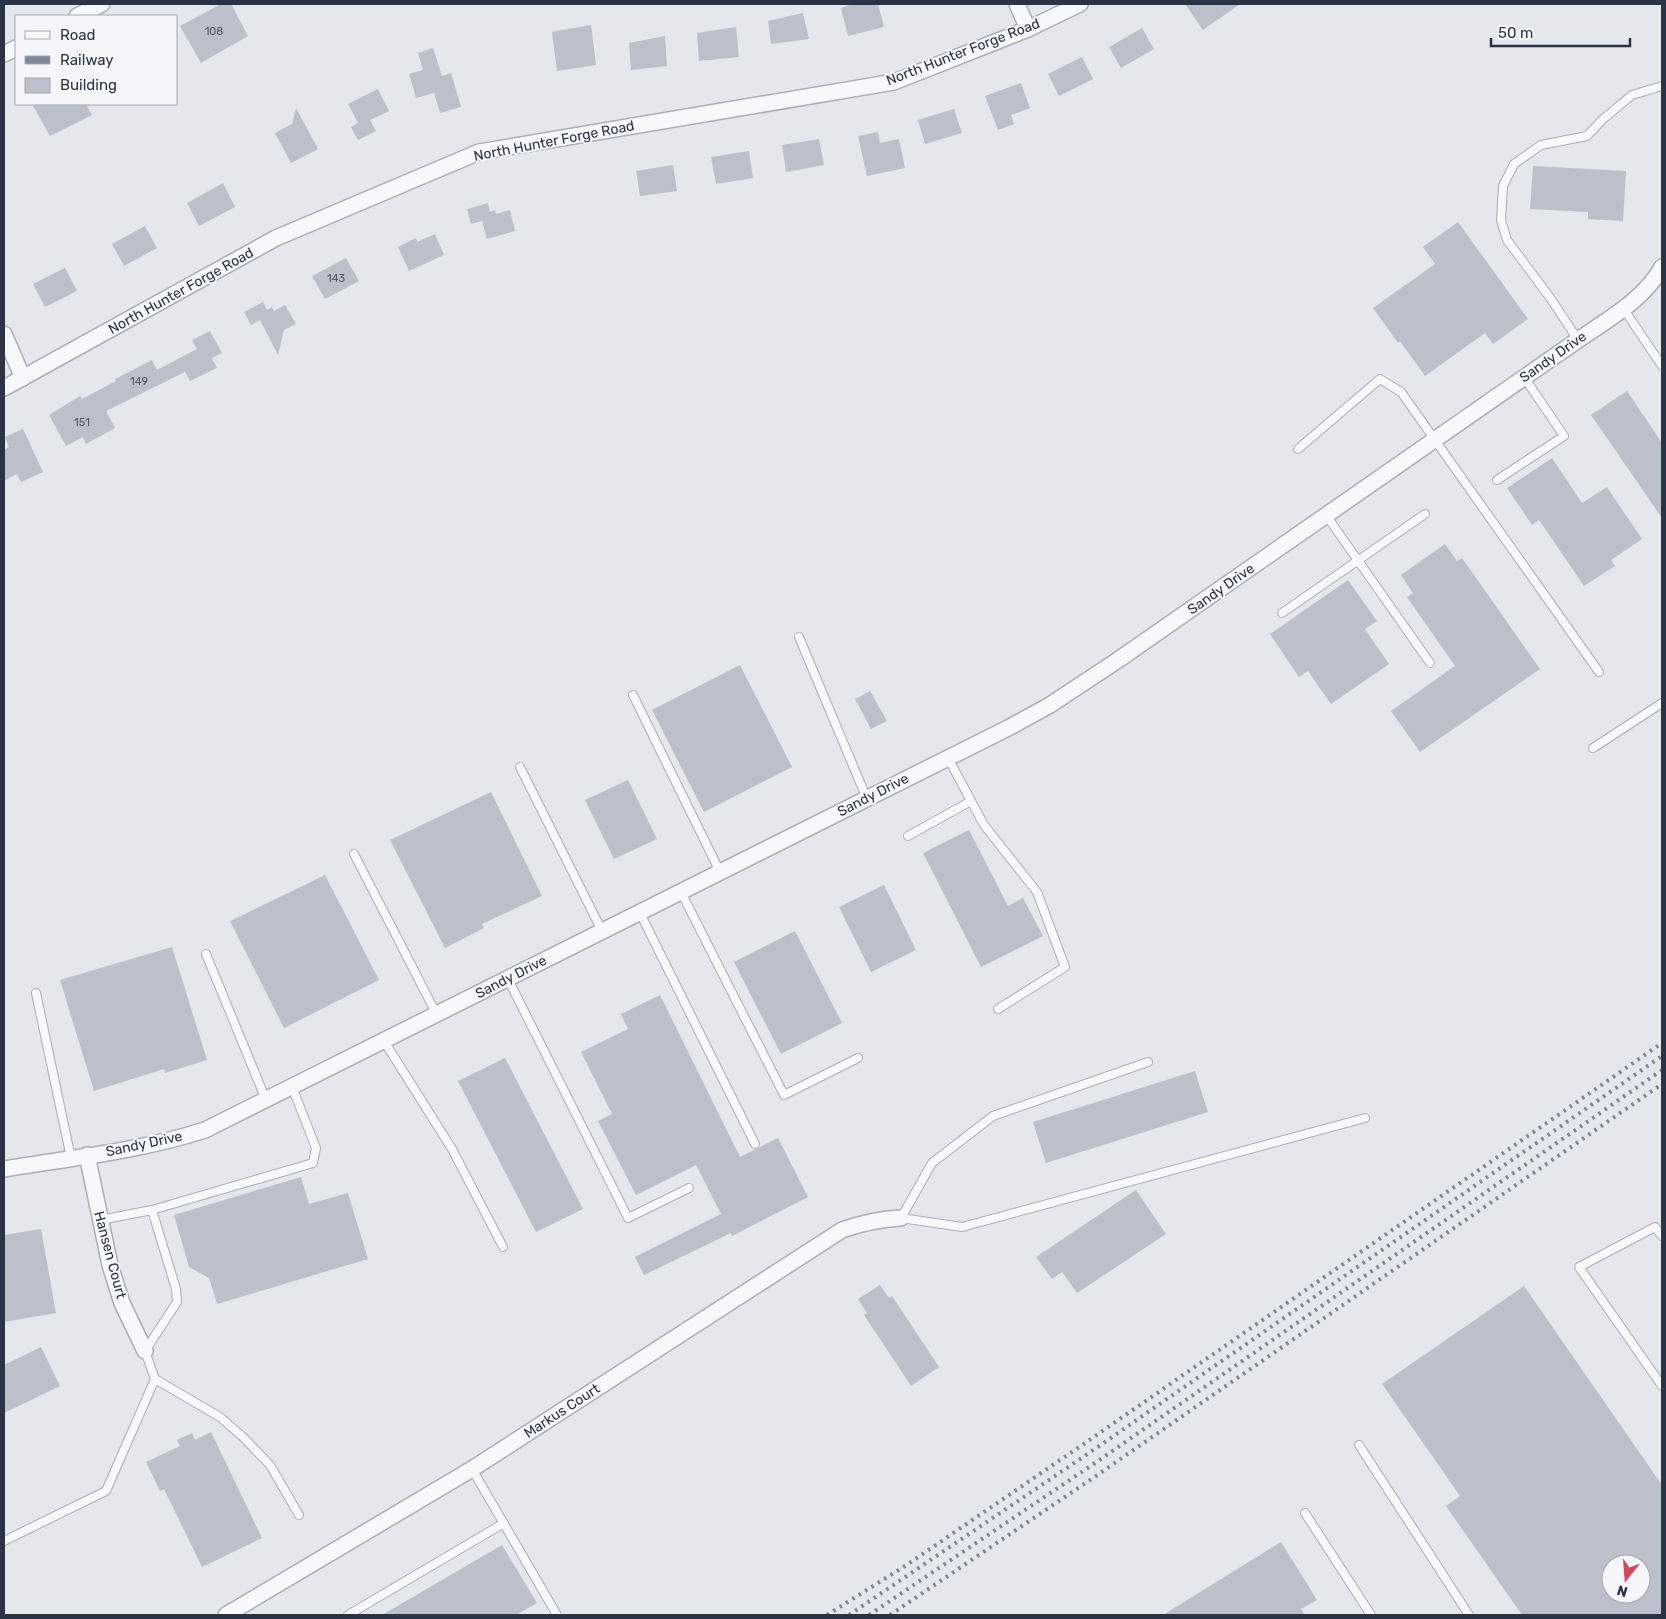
<svg xmlns="http://www.w3.org/2000/svg" width="1666" height="1619" viewBox="0 0 1666 1619" font-family="Rubik,sans-serif">
  <rect width="100%" height="100%" fill="#e4e7ec"/>
  <g fill="#bbc0ca" fill-rule="evenodd">
    <path d="M221 4H231L248 36 201 63 180 26Z"/>
    <path d="M853 4H878L884 27 848 36 841 8Z"/>
    <path d="M1185 4H1240L1203 30Z"/>
    <path d="M803 13 809 39 771 44 768 21Z"/>
    <path d="M591 25 596 65 557 71 552 32Z"/>
    <path d="M736 27 739 57 699 61 697 33Z"/>
    <path d="M1142 28 1154 49 1121 68 1109 47Z"/>
    <path d="M665 36 667 66 631 70 629 43Z"/>
    <path d="M433 48 442 76 451 73 461 107 440 113 434 93 416 98 409 74 423 70 418 53Z"/>
    <path d="M1082 57 1093 79 1059 96 1048 74Z"/>
    <path d="M1021 83 1030 108 1011 115 1014 124 998 130 985 96Z"/>
    <path d="M378 89 389 111 370 120 376 131 358 140 351 127 358 123 348 104Z"/>
    <path d="M32 104H86L92 115 50 136Z"/>
    <path d="M296 108 318 149 291 163 275 133 292 124Z"/>
    <path d="M954 109 962 133 925 144 918 120Z"/>
    <path d="M878 132 880 143 899 139 905 168 867 176 858 136Z"/>
    <path d="M819 139 824 165 786 172 782 145Z"/>
    <path d="M749 151 753 178 716 184 711 157Z"/>
    <path d="M673 165 677 191 640 196 636 171Z"/>
    <path d="M1533 166 1626 171 1623 221 1588 219V212L1530 209Z"/>
    <path d="M223 183 235 207 199 226 187 203Z"/>
    <path d="M488 203 490 212 495 210 496 214 510 210 515 231 487 239 482 221 471 224 467 209Z"/>
    <path d="M1458 222 1528 319 1493 344 1485 333 1425 376 1400 341 1398 343 1373 308 1435 264 1423 247Z"/>
    <path d="M145 226 157 248 124 266 112 244Z"/>
    <path d="M435 234 444 255 409 271 398 247 416 238 417 242Z"/>
    <path d="M346 258 359 281 325 299 312 276Z"/>
    <path d="M65 268 77 291 45 307 33 284Z"/>
    <path d="M263 302 267 310 272 307 274 311 285 305 296 324 284 330 278 355 260 320 251 325 244 312Z"/>
    <path d="M210 331 222 353 212 358 217 368 190 381 185 372 106 411 115 428 86 444 83 437 66 446 49 415 80 396 82 399 116 381 115 379 152 360 157 370 197 349 192 340Z"/>
    <path d="M1627 391 1662 443V518L1591 415Z"/>
    <path d="M23 429 43 472 21 482 17 474 4 481V450L9 447 5 437Z"/>
    <path d="M1552 458 1582 503 1607 487 1642 539 1611 560 1615 566 1584 586 1539 520 1532 525 1507 488Z"/>
    <path d="M1445 544 1457 561 1462 558 1540 669 1420 752 1391 711 1455 666 1407 597 1413 593 1401 575Z"/>
    <path d="M1348 580 1377 621 1365 629 1389 664 1331 704 1308 671 1299 677 1270 634Z"/>
    <path d="M740 665 792 767 704 812 652 710Z"/>
    <path d="M870 691 887 721 871 729 855 699Z"/>
    <path d="M628 780 657 839 614 859 585 800Z"/>
    <path d="M491 792 542 896 482 924 484 928 445 948 390 840Z"/>
    <path d="M969 830 1008 906 1023 898 1043 936 981 967 923 853Z"/>
    <path d="M325 875 379 980 284 1028 230 921Z"/>
    <path d="M884 885 916 950 871 972 839 907Z"/>
    <path d="M795 931 842 1023 781 1054 734 962Z"/>
    <path d="M172 947 207 1060 165 1073 164 1069 94 1091 60 980Z"/>
    <path d="M660 995 740 1157 778 1138 808 1197 732 1236 731 1233 644 1275 635 1257 721 1214 696 1165 636 1195 598 1121 612 1114 581 1052 628 1029 621 1014Z"/>
    <path d="M505 1058 583 1209 536 1232 458 1081Z"/>
    <path d="M1195 1071 1208 1112 1046 1163 1033 1122Z"/>
    <path d="M301 1177 309 1204 348 1193 368 1259 217 1304 209 1278 189 1267 174 1215Z"/>
    <path d="M1136 1190 1166 1234 1077 1293 1062 1272 1052 1279 1036 1257Z"/>
    <path d="M41 1229 56 1313 4 1322V1235Z"/>
    <path d="M880 1285 889 1298 892 1296 939 1367 911 1386 864 1315 867 1313 858 1299Z"/>
    <path d="M1524 1286 1662 1485V1615H1522L1446 1506 1460 1496 1382 1384ZM1611 1564H1641V1594H1611Z"/>
    <path d="M41 1347 60 1386 4 1413V1365Z"/>
    <path d="M211 1432 262 1538 202 1567 164 1489 160 1491 146 1462 180 1446 177 1440 192 1433 195 1440Z"/>
    <path d="M1281 1542 1317 1600 1301 1609 1305 1615H1163Z"/>
    <path d="M502 1545 537 1603 516 1615H382Z"/>
  </g>
  <g fill="none" stroke-linecap="round" stroke-linejoin="round">
    <g stroke="#a9aeb7" stroke-width="10">
      <g id="service">
        <path d="M1623 308 1662 366"/>
        <path d="M1578 340 1551 299 1507 240 1501 220 1503 186 1514 164 1541 145 1587 136 1602 120 1632 95 1662 86"/>
        <path d="M1298 449 1380 379 1401 392 1599 672"/>
        <path d="M1497 480 1564 436 1524 377"/>
        <path d="M1326 515 1430 663"/>
        <path d="M1282 613 1425 514"/>
        <path d="M799 637 867 799"/>
        <path d="M633 695 720 872"/>
        <path d="M1593 748 1662 703"/>
        <path d="M948 758 984 825 1037 892 1065 967 998 1009"/>
        <path d="M520 767 602 931"/>
        <path d="M908 836 971 801"/>
        <path d="M354 854 437 1015"/>
        <path d="M681 892 784 1095 858 1058"/>
        <path d="M640 913 755 1144"/>
        <path d="M206 954 266 1100"/>
        <path d="M508 979 628 1218 689 1188"/>
        <path d="M36 993 71 1158"/>
        <path d="M384 1041 452 1149 503 1247"/>
        <path d="M1148 1062 993 1116 932 1163 901 1218 962 1227 1365 1118"/>
        <path d="M100 1220 152 1210 313 1163 316 1148 292 1087"/>
        <path d="M1662 1236 1655 1227 1579 1267 1662 1386"/>
        <path d="M155 1379 220 1417 243 1437 270 1465 299 1515"/>
        <path d="M1359 1445 1469 1615"/>
        <path d="M472 1469 557 1615"/>
        <path d="M1305 1513 1371 1615"/>
        <path d="M4 1541 106 1491 155 1379 145 1351 177 1302 176 1289 152 1210"/>
        <path d="M348 1615 504 1523"/>
      </g>
    </g>
    <g stroke="#a9aeb7" stroke-width="18">
      <g id="minor">
        <path d="M1017 4 1028 29"/>
        <path d="M77 16 102 4"/>
        <path d="M4 54 16 48"/>
        <path d="M4 334 23 378"/>
        <path d="M4 388 276 238 479 152 894 82 1028 29 1080 4"/>
        <path d="M87 1155 110 1265 122 1303 145 1351"/>
        <path d="M4 1169C71 1158 140 1151 205 1130L1010 727 1050 705 1118 660 1578 340C1607 320 1645 299 1662 267"/>
        <path d="M226 1615 472 1469 842 1230C862 1223 880 1219 901 1218"/>
      </g>
    </g>
    <use href="#service" stroke="#f7f8fa" stroke-width="8"/>
    <use href="#minor" stroke="#f7f8fa" stroke-width="15"/>
    <g stroke="#7d8696" stroke-width="4" stroke-dasharray="2.5 5" stroke-linecap="butt">
      <path d="M827 1615 905 1566 1088 1441 1662 1043"/>
      <path d="M849 1615 1089 1453 1662 1056"/>
      <path d="M869 1615 1095 1463 1662 1070"/>
      <path d="M890 1615 1093 1478 1662 1084"/>
    </g>
  </g>
  <g text-anchor="middle" dominant-baseline="central" stroke-width="4" stroke-linejoin="round" paint-order="stroke">
    <g font-size="11" fill="#4f5766">
      <text x="214" y="31">108</text>
      <text x="336" y="278">143</text>
      <text x="139" y="381">149</text>
      <text x="82" y="422">151</text>
    </g>
    <g font-size="14" fill="#2b3445" stroke="#f4f6f9">
      <text transform="translate(963 52) rotate(-21)">North Hunter Forge Road</text>
      <text transform="translate(554 141) rotate(-11)">North Hunter Forge Road</text>
      <text transform="translate(181 291) rotate(-29)">North Hunter Forge Road</text>
      <text transform="translate(1553 357) rotate(-35)">Sandy Drive</text>
      <text transform="translate(1221 589) rotate(-35)">Sandy Drive</text>
      <text transform="translate(873 795) rotate(-27)">Sandy Drive</text>
      <text transform="translate(511 977) rotate(-27)">Sandy Drive</text>
      <text transform="translate(144 1144) rotate(-12)">Sandy Drive</text>
      <text transform="translate(110 1255) rotate(75)">Hansen Court</text>
      <text transform="translate(562 1411) rotate(-33)">Markus Court</text>
    </g>
  </g>
  <rect width="1666" height="1619" fill="none" stroke="#2b3445" stroke-width="10"/>
  <rect x="15" y="15" width="162" height="90" fill="#f4f6f9" stroke="#a4a8b1"/>
  <rect x="25" y="31" width="25" height="8" fill="#f7f8fa" stroke="#a4a8b1"/>
  <text x="60" y="40" font-size="15" fill="#2b3445">Road</text>
  <rect x="25" y="56" width="25" height="8" fill="#7d8696" stroke="#a4a8b1"/>
  <text x="60" y="65" font-size="15" fill="#2b3445">Railway</text>
  <rect x="25" y="78" width="25" height="15" fill="#bbc0ca" stroke="#a4a8b1"/>
  <text x="60" y="90" font-size="15" fill="#2b3445">Building</text>
  <g transform="translate(1626 1579) rotate(197)"><circle r="24" fill="#f4f6f9" stroke="#a4a8b1"/>
  <path d="M0-4L9 19L0 12L-9 19Z" fill="#d1495b"/>
  <text y="-8" font-size="14" font-weight="bold" text-anchor="middle" fill="#2b3445">N</text>
  </g>
  <path d="M1491 38v8h139v-8" fill="none" stroke="#2b3445" stroke-width="2.5"/>
  <text x="1498" y="38" font-size="15" fill="#2b3445" stroke="#f4f6f9" stroke-width="4" paint-order="stroke">50 m</text>
</svg>
